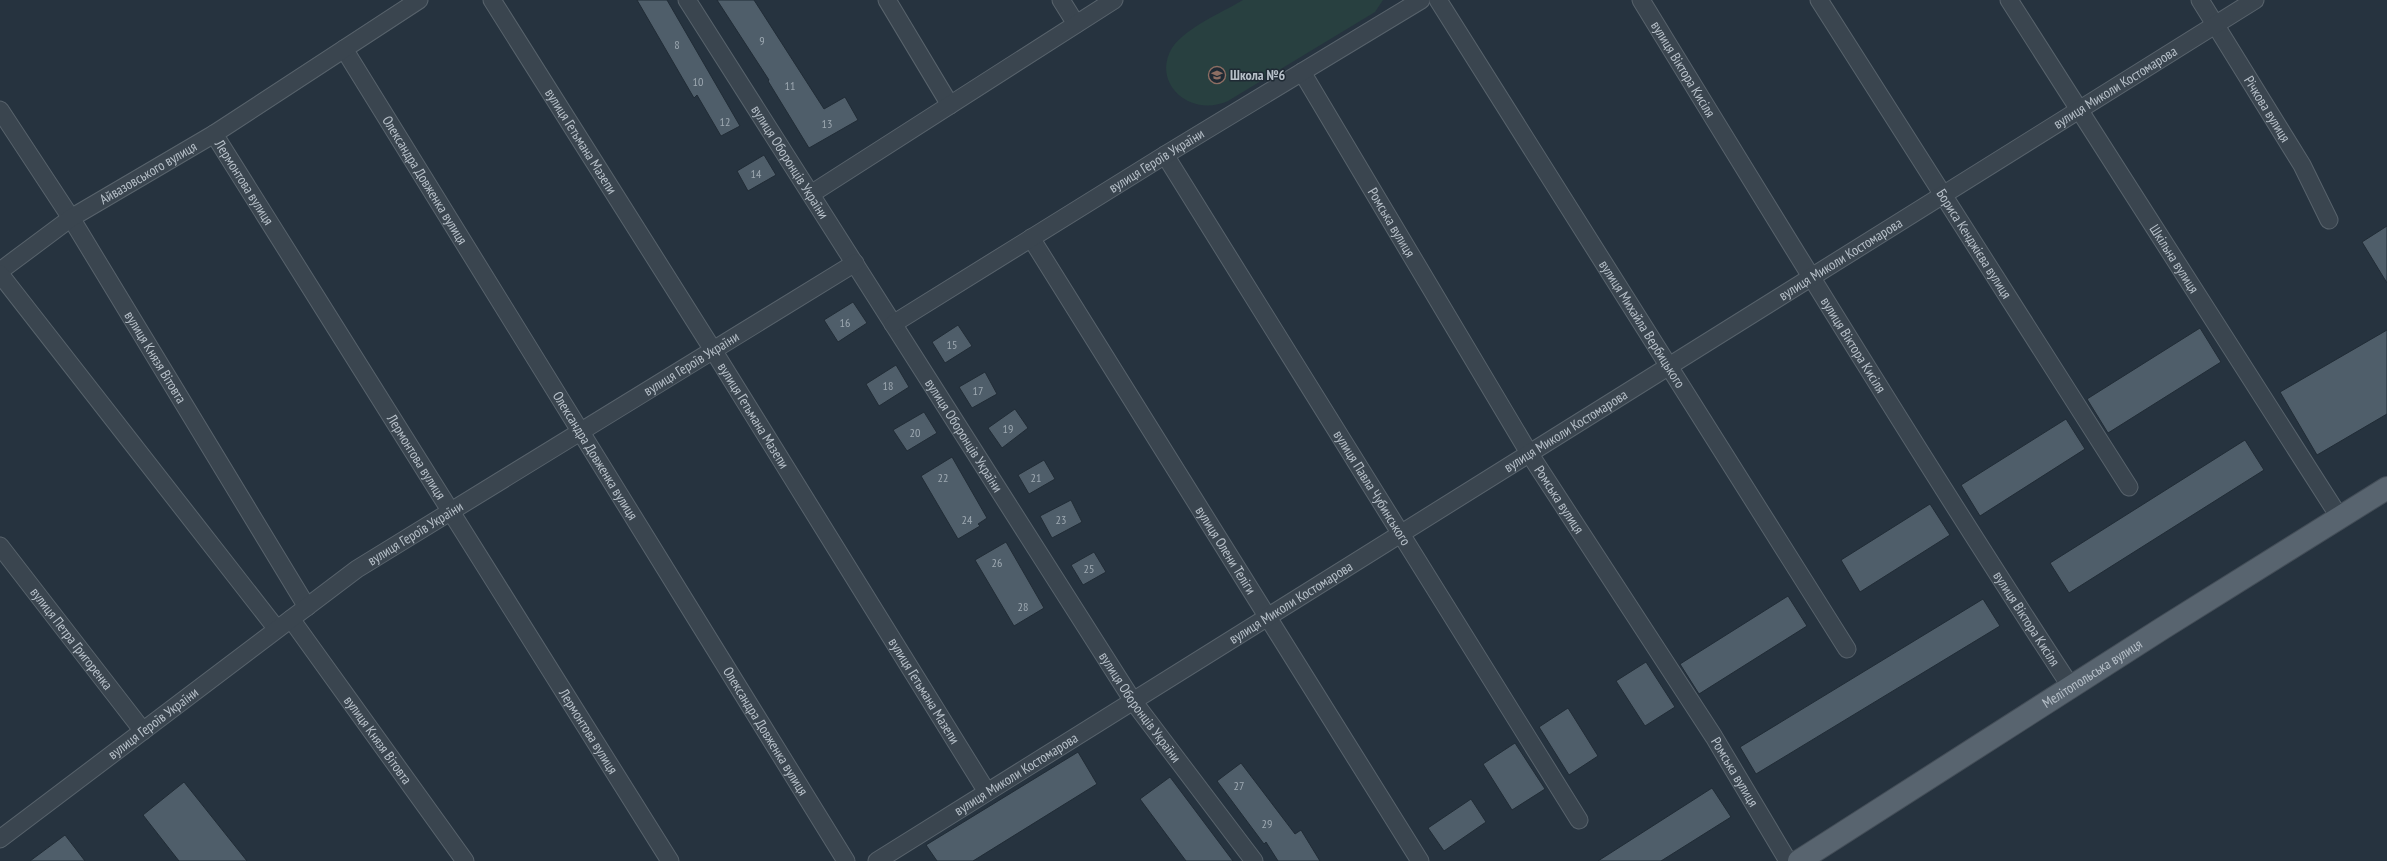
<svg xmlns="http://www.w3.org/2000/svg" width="2387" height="861" viewBox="0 0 2387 861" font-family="'PT Sans Narrow',sans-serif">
  <rect width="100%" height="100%" fill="#26333f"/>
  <path fill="#284040" d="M1243 0H1383L1375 12 1228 101C1190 118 1151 83 1172 48 1185 28 1223 12 1243 0Z"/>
  <g fill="#4f5e6a" stroke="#212c36">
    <path d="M637 0H667L740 126 721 136 697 95 694 98Z"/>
    <path d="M717 0H754L824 109 845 97 858 120 809 148 768 81 769 80Z"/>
    <path d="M764 155 776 175 748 191 737 171Z"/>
    <path d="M2387 226V283L2362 242Z"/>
    <path d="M853 302 867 323 838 342 824 320Z"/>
    <path d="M958 325 972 346 945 363 932 342Z"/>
    <path d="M2200 328 2221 362 2108 433 2087 399Z"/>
    <path d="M2387 330V414L2317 455 2280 392Z"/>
    <path d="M896 365 909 387 879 406 866 384Z"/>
    <path d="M985 372 997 394 972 408 959 387Z"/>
    <path d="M1015 409 1028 428 1002 448 988 428Z"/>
    <path d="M924 412 937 433 907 451 893 430Z"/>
    <path d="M2066 419 2085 449 1980 516 1961 485Z"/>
    <path d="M2245 440 2264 470 2069 593 2050 563Z"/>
    <path d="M952 457 987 518 978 524 980 526 958 539 921 476Z"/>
    <path d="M1044 460 1055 479 1029 494 1018 475Z"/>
    <path d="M1071 500 1082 522 1052 538 1040 516Z"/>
    <path d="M1930 504 1950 535 1860 592 1841 560Z"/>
    <path d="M1006 542 1044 608 1014 626 975 560Z"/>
    <path d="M1094 552 1106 572 1083 585 1071 565Z"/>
    <path d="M1788 596 1807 626 1699 694 1680 664Z"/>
    <path d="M1983 599 2000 626 1756 774 1740 747Z"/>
    <path d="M1646 662 1675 707 1645 726 1616 681Z"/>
    <path d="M1568 708 1598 756 1569 775 1539 727Z"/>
    <path d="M1515 743 1545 789 1512 810 1483 764Z"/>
    <path d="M1078 752 1097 784 973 861H937L926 845Z"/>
    <path d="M1241 763 1295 834 1301 830 1320 861H1278L1266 842 1264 844 1217 781Z"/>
    <path d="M1170 777 1233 861H1186L1140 799Z"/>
    <path d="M184 782 247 861H179L143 815Z"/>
    <path d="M1712 788 1731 817 1661 861H1598Z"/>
    <path d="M1471 799 1486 822 1444 851 1428 828Z"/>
    <path d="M65 835 85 861H30Z"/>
  </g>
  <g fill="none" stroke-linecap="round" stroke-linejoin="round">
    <g stroke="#58636c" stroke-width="19">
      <g id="minor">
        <path id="s1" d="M492 0 713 350 987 792"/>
        <path id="s2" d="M687 0 1133 701 1254 861"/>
        <path d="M887 0 950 105"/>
        <path d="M1061 0 1076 24"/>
        <path id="s3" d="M1438 0 1847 649"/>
        <path id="s4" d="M1641 0C1782 230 1923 461 2071 687"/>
        <path id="s5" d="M1819 0 2129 487"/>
        <path id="s6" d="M2009 0 2340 518"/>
        <path id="s7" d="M2200 0 2302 165 2329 220"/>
        <path id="s8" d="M344 49 846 861"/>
        <path id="s9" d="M1302 72 1529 453 1714 737 1788 861"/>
        <path id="s10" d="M0 110 71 218 307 607"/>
        <path id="s11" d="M214 134 670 861"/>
        <path id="s12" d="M1165 155 1579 820"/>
        <path d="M811 194 1114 0"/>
        <path id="s13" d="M1031 238 1420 861"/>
        <path id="s14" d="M0 271 71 218 214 134 419 0"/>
        <path d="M0 274 276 628"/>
        <path id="s15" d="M893 324 1165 155 1421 0"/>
        <path id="s16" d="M0 546 143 731"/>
        <path id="s17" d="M291 619 465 861"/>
        <path id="s18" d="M0 839 357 569 855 263"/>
        <path id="s19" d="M877 861 2255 0"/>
      </g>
    </g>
    <g stroke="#444e58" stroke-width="24">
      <g id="major">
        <path id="s20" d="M1799 861 2163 628 2387 488"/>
      </g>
    </g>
    <use href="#minor" stroke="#3a454f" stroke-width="17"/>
    <use href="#major" stroke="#58646f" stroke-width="22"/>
  </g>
  <defs>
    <g id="school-ring" transform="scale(0.9)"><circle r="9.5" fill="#1f2a34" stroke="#8d6e63" stroke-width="1.5"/><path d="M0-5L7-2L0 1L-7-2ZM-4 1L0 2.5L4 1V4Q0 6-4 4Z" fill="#8d6e63"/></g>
  </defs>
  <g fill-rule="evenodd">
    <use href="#school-ring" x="1217" y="75"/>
  </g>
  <g text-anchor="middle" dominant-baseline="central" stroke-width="3" stroke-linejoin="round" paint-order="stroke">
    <g font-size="12" fill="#9da8b1">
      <text x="762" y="40">9</text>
      <text x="677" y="44">8</text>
      <text x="698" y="81">10</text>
      <text x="790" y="85">11</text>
      <text x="725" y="121">12</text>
      <text x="827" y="123">13</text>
      <text x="756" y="173">14</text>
      <text x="845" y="322">16</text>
      <text x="952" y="344">15</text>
      <text x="888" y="385">18</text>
      <text x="978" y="390">17</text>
      <text x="1008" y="428">19</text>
      <text x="915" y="432">20</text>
      <text x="943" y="477">22</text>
      <text x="1036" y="477">21</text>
      <text x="967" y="519">24</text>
      <text x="1061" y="519">23</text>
      <text x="997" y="562">26</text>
      <text x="1089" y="568">25</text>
      <text x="1023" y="606">28</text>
      <text x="1239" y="785">27</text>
      <text x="1267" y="823">29</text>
    </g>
    <g font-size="14" fill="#b7c0c9" stroke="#1f2a34">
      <text stroke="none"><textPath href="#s4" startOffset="81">вулиця Віктора Кисіля</textPath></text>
      <text stroke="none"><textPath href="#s19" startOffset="1460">вулиця Миколи Костомарова</textPath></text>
      <text stroke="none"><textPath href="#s7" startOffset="128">Річкова вулиця</textPath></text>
      <text stroke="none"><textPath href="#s1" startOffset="167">вулиця Гетьмана Мазепи</textPath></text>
      <text stroke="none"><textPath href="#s15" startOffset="310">вулиця Героїв України</textPath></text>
      <text stroke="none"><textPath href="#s2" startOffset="192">вулиця Оборонців України</textPath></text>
      <text stroke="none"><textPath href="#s14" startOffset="178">Айвазовського вулиця</textPath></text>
      <text stroke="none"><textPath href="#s8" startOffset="154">Олександра Довженка вулиця</textPath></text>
      <text stroke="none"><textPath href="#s11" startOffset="57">Лермонтова вулиця</textPath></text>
      <text stroke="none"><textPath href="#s9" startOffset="175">Ромська вулиця</textPath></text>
      <text stroke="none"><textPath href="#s5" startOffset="289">Бориса Кенджієва вулиця</textPath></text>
      <text stroke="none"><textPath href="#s6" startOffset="307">Шкільна вулиця</textPath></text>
      <text stroke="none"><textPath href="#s19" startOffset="1136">вулиця Миколи Костомарова</textPath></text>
      <text stroke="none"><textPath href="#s3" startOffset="383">вулиця Михайла Вербицького</textPath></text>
      <text stroke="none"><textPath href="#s4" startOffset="405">вулиця Віктора Кисіля</textPath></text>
      <text stroke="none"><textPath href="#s10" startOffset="292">вулиця Князя Вітовта</textPath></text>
      <text stroke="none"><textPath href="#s18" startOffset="840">вулиця Героїв України</textPath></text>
      <text stroke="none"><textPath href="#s1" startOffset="491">вулиця Гетьмана Мазепи</textPath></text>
      <text stroke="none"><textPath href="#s19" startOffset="812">вулиця Миколи Костомарова</textPath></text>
      <text stroke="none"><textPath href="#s2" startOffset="516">вулиця Оборонців України</textPath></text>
      <text stroke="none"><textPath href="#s8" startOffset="478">Олександра Довженка вулиця</textPath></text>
      <text stroke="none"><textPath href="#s11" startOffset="381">Лермонтова вулиця</textPath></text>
      <text stroke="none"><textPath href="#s12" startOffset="392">вулиця Павла Чубинського</textPath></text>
      <text stroke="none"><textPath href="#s9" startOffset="499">Ромська вулиця</textPath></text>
      <text stroke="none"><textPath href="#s18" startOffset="516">вулиця Героїв України</textPath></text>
      <text stroke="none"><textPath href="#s13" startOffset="368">вулиця Олени Теліги</textPath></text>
      <text stroke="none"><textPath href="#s19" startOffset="488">вулиця Миколи Костомарова</textPath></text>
      <text stroke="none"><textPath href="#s4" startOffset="729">вулиця Віктора Кисіля</textPath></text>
      <text stroke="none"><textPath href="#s16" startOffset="117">вулиця Петра Григоренка</textPath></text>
      <text stroke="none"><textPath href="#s20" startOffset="348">Мелітопольська вулиця</textPath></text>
      <text stroke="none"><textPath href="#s1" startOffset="815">вулиця Гетьмана Мазепи</textPath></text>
      <text stroke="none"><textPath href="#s2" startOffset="840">вулиця Оборонців України</textPath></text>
      <text stroke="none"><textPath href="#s18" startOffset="192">вулиця Героїв України</textPath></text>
      <text stroke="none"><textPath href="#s11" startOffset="705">Лермонтова вулиця</textPath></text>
      <text stroke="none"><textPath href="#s8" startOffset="802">Олександра Довженка вулиця</textPath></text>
      <text stroke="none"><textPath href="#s17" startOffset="149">вулиця Князя Вітовта</textPath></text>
      <text stroke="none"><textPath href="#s9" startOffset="823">Ромська вулиця</textPath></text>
      <text stroke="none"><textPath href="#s19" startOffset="164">вулиця Миколи Костомарова</textPath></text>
    </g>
    <g font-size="14" font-weight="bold" fill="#b7c0c9" stroke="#1f2a34" text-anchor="start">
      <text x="1230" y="75">Школа №6</text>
    </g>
  </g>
</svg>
